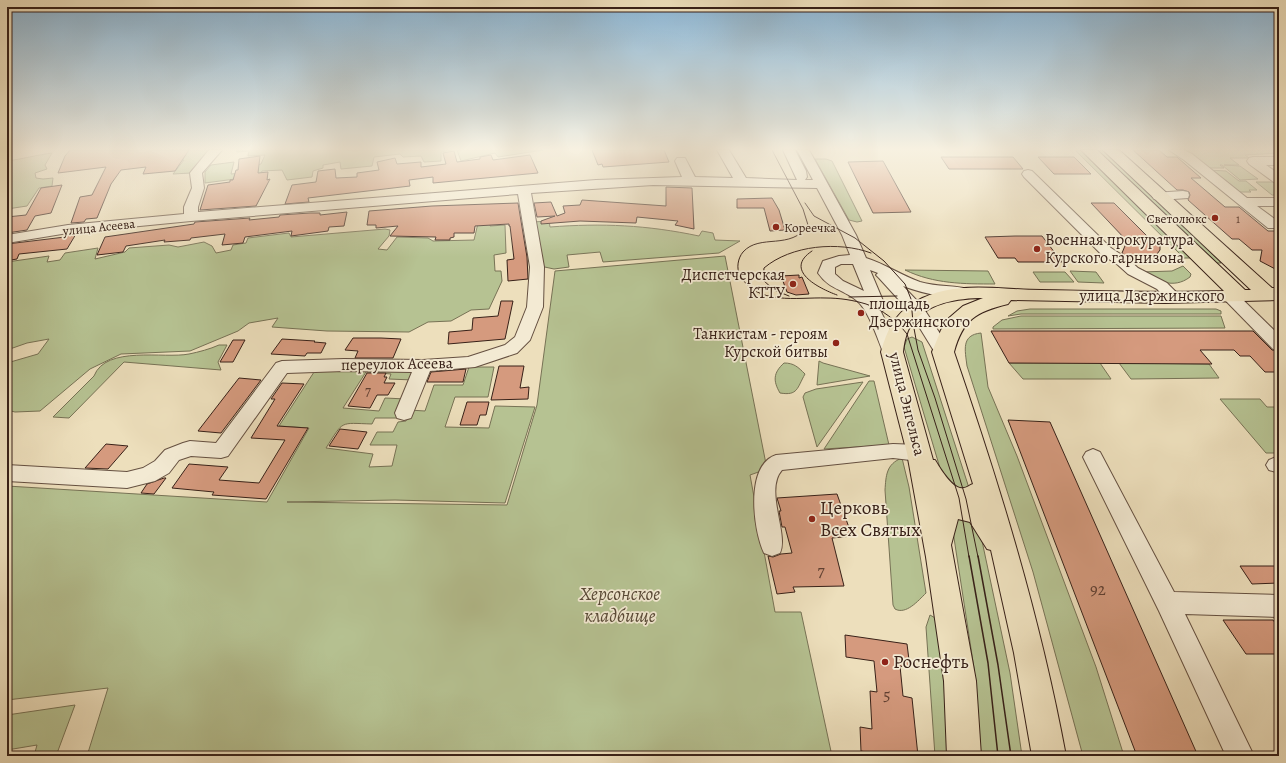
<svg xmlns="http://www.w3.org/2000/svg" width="1286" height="763" viewBox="0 0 1286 763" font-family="Alegreya,serif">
  <rect width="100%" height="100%" fill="#eddfbc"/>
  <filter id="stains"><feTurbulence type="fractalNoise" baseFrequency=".005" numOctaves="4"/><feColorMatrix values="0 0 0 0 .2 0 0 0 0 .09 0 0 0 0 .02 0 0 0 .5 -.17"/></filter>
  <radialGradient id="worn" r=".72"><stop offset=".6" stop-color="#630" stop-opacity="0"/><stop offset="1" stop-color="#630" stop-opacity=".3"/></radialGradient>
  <g fill="#b6c292" stroke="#777255">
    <path d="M172 150H212L191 173 173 174 184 160 160 162Z"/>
    <path d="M236 150H452L441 152V161L424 162 421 156 403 157 400 154 374 157 372 166 341 169 340 162 323 165V168L313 171 312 177 287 180 282 170 262 171 258 180 250 177 205 183V172L211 165 234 162 231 174 243 173 252 166 261 164 265 155 248 156 249 151 237 152Z"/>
    <path d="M457 150H543L498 157 495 153 461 161Z"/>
    <path d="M1075 150H1084L1193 258H1184Z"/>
    <path d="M1094 150H1103L1218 258 1221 263H1216Z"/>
    <path d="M1179 150H1279V153L1245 155 1249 158H1230L1239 165H1224L1240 166 1258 179 1240 180 1222 165H1220L1224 168H1206Z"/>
    <path d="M52 153 45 165 47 169 35 173 36 178 43 179 53 178 52 186 39 188 27 206 7 209V161C23 159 36 155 52 153Z"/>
    <path d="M815 159H826L832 161 862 221 857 222 849 220Z"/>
    <path d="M1208 170 1226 171 1239 181H1246L1257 190H1249L1251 192H1234Z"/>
    <path d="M1256 182H1279V190H1277L1279 195H1272Z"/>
    <path d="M479 219H489L490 226 505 225 506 253 494 255 495 271H501L502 281 489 309 471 310 451 321 428 322 409 332 327 331 272 327 278 318 249 323 238 331 190 351 121 354 90 369 40 411 15 412 7 410V363L38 354 49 339 27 343 7 350V262L49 256 47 262 60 260 65 253 98 248 95 259 125 252 129 248 169 245 178 247 204 242 212 246 216 253 231 250 233 245 246 243 248 238 289 233 291 237 385 229 390 230 389 236 378 249 387 250 397 237 428 238 433 241 474 240Z"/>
    <path d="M549 221 550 227C602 223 647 225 699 236L702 231 713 233 715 240 740 241 719 253 603 262 600 252 567 255 569 267 554 269 540 266 533 222Z"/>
    <path d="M725 256 767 469 750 475 775 612H801L832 756H87L108 688 7 700V486L267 502 309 428 279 426 316 369 417 370 413 380 389 379 391 374 366 372 343 408 379 411 385 398 406 399 398 418H375L372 424C339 423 344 420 326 448L373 454 369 467 392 466 397 445H370L377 432H393L398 422 406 421 409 410 425 411 434 385H463L469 367H494L488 397H455L445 427 489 428 495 406 535 407 505 503 395 500 287 502 507 505 537 405 555 271Z"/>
    <path d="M1183 266 1191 274 1190 277C1173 290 1156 280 1141 272L1172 271Z"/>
    <path d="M905 270 988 271 995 284C964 284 934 284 905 270Z"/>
    <path d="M1070 271 1096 272 1104 283 1078 282Z"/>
    <path d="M1033 272H1065L1074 282H1040Z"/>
    <path d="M1030 309H1216L1221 311V314H1021L1008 316 1017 311Z"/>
    <path d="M1021 316H1221L1225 328 993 329V327L1002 320Z"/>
    <path d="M981 333 988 387 1017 456 1096 667 1124 756H1083L1033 572 967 366C965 350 961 335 981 333Z"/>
    <path d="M912 337 922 342 969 488 964 493 945 485 904 347 907 339Z"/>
    <path d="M219 345H227L218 362 221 370 124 362 69 418 53 417 94 376C106 345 164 359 189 354 199 352 210 349 219 345Z"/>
    <path d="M819 361 823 363 870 376 817 385Z"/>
    <path d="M784 363C794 363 798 367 805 374 797 388 798 396 780 393 773 381 773 373 784 363Z"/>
    <path d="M1009 363H1100L1111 379H1023Z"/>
    <path d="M1119 363 1209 364 1219 378 1131 379Z"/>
    <path d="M869 381H874L889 445 824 449Z"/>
    <path d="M863 382 817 447 803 397 805 393 816 389Z"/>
    <path d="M1220 399H1260L1267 407H1279V457L1276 453H1266Z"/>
    <path d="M902 458 909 487 926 593C918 601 906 615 895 609L893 605 885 490C886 476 886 464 902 458Z"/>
    <path d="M956 513 978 522 1010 673 1022 756H979L974 668 952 525Z"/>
    <path d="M930 615 937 619 945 680 949 756H935L926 627Z"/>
    <path d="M75 705 56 756H34L37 745 7 750V715Z"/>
  </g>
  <g fill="#d59a7e" stroke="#382118">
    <path d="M70 150H189L175 171 143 174 146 167 121 170 111 184 97 218 86 219 84 222 71 223 80 197 92 195 106 167 58 173 65 156Z"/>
    <path d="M592 150H664L669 162 603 167 602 164 598 165Z"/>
    <path d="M1133 150H1159L1167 157H1177L1201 178H1191L1225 207H1239L1268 231H1279V271L1260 261 1262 250H1252L1239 239H1232L1188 200 1190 195 1189 192 1183 190H1177Z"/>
    <path d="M454 151 457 162 480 159V157L491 155 493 160 530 155 538 173 433 183V177L409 180 410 186 308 198 309 202 285 204 292 185 316 182 318 171 335 169 336 178 357 177V173L379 170 377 162 395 158 397 164 421 162V167L446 164 443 153Z"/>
    <path d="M260 156 258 173 268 172 267 180 270 179 256 206 200 210 208 185 230 182V180H233L236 170H238L239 159Z"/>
    <path d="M941 157H1013L1023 169H949Z"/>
    <path d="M1038 157H1074L1091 174H1054Z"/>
    <path d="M883 161 911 212 873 213 848 162Z"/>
    <path d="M62 185 51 213 35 216 27 230 7 233V217L26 215 41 188Z"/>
    <path d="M666 187 692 188 694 229 675 225 678 221 637 217 636 223 580 221 541 224V221L555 216 537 217 534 203 551 202 557 216 565 213 563 206 580 205 582 200 666 206Z"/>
    <path d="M772 198 779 210 785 230 770 231 764 208H737V199Z"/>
    <path d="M518 203 527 257 528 279 508 281 507 260 514 259 510 226H509V224L475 226 474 233H454V237L450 238V240H435L436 237 390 236 398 226 376 228V225H367L369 211 432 206Z"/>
    <path d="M1091 203H1114L1153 242H1160V250L1151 262H1133L1122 253 1127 241Z"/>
    <path d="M347 212 344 226 329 227 328 231 291 236 292 231 245 237 243 243 222 245 225 234 191 238 190 240 164 242 165 240 126 246 123 252 97 255 105 237 194 224 195 222 250 218 249 220 279 217 280 215 310 213H320V215Z"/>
    <path d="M76 234 67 249 19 254 17 259 11 260 7 268V244L65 237 66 235Z"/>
    <path d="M1015 236H1042L1062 262H1018L1015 258H998L985 237Z"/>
    <path d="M799 275V278L802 277 809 294 796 295 787 292 781 276Z"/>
    <path d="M501 301H513L505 339 448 344 449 332 472 330 473 318 498 316Z"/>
    <path d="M991 331H1253L1272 350 1279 351V372H1265L1250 356H1240L1234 350H1200L1212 364 1009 363Z"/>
    <path d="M353 338H381L401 339 393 358H355L358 351 345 350Z"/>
    <path d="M282 339 315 341 314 342 326 343 321 353H307L305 356 271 354Z"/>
    <path d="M233 340H245L233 362H220Z"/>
    <path d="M499 366H524L520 388 529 387 528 399 491 400Z"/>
    <path d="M466 369 463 382H427L431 372Z"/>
    <path d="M367 373H386L384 377H387L384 383H395L388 395H377L370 408 348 406Z"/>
    <path d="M239 378 261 380 221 433 198 431Z"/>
    <path d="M282 383 304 384 277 426 308 428 266 499 212 495 214 492 172 488 189 464 228 467 219 480 259 483 285 440 251 438 275 399H271Z"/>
    <path d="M467 402H489L486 415H480L477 425H460Z"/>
    <path d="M1008 420 1050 422 1198 756H1137Z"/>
    <path d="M340 429 367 432 358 449 329 446Z"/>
    <path d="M106 444 128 446 108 469 85 468Z"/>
    <path d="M164 478H166L154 494 141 493 147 484Z"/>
    <path d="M837 494 852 536 832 538 844 586 793 587 795 592 777 594 768 556 773 557 781 554 792 553 785 527H782L779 511H781L777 498Z"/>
    <path d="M1240 566H1279V583L1252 584Z"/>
    <path d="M1223 620H1273L1279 628V654H1246Z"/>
    <path d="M845 635 907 644 910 668 900 666 903 696 912 698 918 756H888L861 751 860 727 872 729 870 691 877 692 874 661 846 657Z"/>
  </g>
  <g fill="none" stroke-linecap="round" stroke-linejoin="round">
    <g stroke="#655041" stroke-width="2">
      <g id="minor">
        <path d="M209 150H222L202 173 204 188 198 207V212L596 180 682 177 675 161 677 158H685L695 177 733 178 717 150H729L746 178 797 180 783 150H795L806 171 807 177 805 180H813L797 150H809L856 235 866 258C885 264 901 275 920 282 937 287 955 285 973 290L975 293 973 296C954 301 921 293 903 286L922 306 952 352 949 356 943 358 937 356 910 312 879 278 876 275 878 273 870 270 886 308 881 312 901 352 898 356 892 358 886 356 883 352C877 337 868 309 856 300 842 289 829 289 818 273L823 261 839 256 850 255 842 235 817 188 653 185 531 193 544 267 543 307 530 340 517 353 475 367 430 371 411 418 404 420 397 418 395 413 412 372 344 371 287 373 228 456 221 458 191 456 179 460 169 473 155 481 127 488 7 481V465L127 472 143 468 155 461 165 450 183 443 190 441 216 443 276 363 282 361 344 359 423 360 468 357 505 345 515 337 527 307 530 267 518 194 191 221 68 233 7 243V235L68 225 184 214V207L192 188 190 173ZM841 264H853L864 291 843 281 835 274V267Z"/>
        <path d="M1169 150H1184L1192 154 1247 198H1279V206H1257L1276 220H1279V228H1268L1184 160Z"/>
        <path d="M1253 157H1279V165H1266L1279 174V184L1275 183 1249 164 1247 161 1249 158Z"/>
        <path d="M1028 170 1032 171 1111 248 1128 259 1138 268 1167 283 1181 297 1179 300 1173 302 1167 300 1157 289 1128 274 1118 265 1101 254 1024 177 1022 174 1024 171Z"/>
        <path d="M1183 191 1188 192 1189 195 1188 198 1159 200 1154 199 1152 196 1154 193Z"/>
        <path d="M1230 291 1236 293 1279 335V350L1273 349 1224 299 1222 296 1224 293Z"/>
        <path d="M893 444 919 445 926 448 929 453 926 458 919 461 893 458 782 470C764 490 789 534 780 553L772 556 764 553C753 530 745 465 776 455Z"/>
        <path d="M1093 449 1100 452 1174 592 1279 595V617L1185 614 1254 756H1226L1159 611 1083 457 1086 452Z"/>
        <path d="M1276 457H1279V473L1269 470 1266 465 1269 460Z"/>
      </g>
    </g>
    <g stroke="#382118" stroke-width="2">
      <path id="major" d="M1081 150H1097L1245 290H1251L1103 150H1119L1272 288H1279V300L1165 303 1011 300 1008 304C976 312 963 319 954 352 1000 486 1040 616 1066 756H1032L1014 653 991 550 987 549 970 522 958 519 951 545 976 681 981 756H947L944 681 926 557 907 453 881 352C886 332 895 314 913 303 953 279 998 290 1041 290 1102 291 1163 293 1224 291ZM983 298 963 306 949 318 941 330 932 352 973 484C970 485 966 488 964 488 953 491 940 468 935 460H933L903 352C904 343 906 333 911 325 926 303 958 298 983 298Z"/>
    </g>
    <use href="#minor" fill="#f3ead3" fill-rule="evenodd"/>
    <use href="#major" fill="#eddfbc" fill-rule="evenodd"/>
    <g stroke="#382118" stroke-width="1">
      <path d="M772 150 803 209 808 225C791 251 760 233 743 252 738 258 736 268 740 275 756 306 798 297 826 298 839 298 853 300 866 304 883 310 896 320 907 334L959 498 969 557"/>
      <path d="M805 203 814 216 855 238 884 261 905 284 911 299 913 323 918 350 935 398 966 499 978 557"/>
      <path d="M812 251C783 270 818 288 837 295"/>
      <path d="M789 296 774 290 763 280 764 268C791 245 839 241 871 253"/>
      <path d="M849 297 897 296"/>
    </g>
    <g stroke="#382118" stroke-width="1.5">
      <path d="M969 556 988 663 998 756"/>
      <path d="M978 556 998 665 1011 756"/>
    </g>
  </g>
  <linearGradient id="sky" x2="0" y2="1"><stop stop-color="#8ab6d6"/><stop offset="0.58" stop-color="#f7f1e1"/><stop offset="1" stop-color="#f7f1e1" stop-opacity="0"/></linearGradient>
  <rect width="1286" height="257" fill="url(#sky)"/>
  <g fill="#8f2418" stroke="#f3ead3" stroke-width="1.5">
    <circle cx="1215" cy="218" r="4"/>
    <circle cx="776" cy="227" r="4"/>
    <circle cx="1037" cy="249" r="4"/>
    <circle cx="793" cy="284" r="4"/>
    <circle cx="861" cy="313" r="4"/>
    <circle cx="836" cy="343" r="4"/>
    <circle cx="812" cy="519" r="4"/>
    <circle cx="885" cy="662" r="4"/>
  </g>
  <g text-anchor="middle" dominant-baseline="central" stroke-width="3.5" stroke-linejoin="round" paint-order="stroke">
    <g font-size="12" fill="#5f3f32">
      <text x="1238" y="219">1</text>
    </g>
    <g font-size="13" fill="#382118" stroke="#f3ead3" text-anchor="end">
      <text x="1207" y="218">Светолюкс</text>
      <text x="784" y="227" text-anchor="start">Кореечка</text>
    </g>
    <g font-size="13" fill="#382118" stroke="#f3ead3">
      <text transform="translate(99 227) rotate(-6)">улица Асеева</text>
    </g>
    <g font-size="14" fill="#5f3f32">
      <text x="368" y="391">7</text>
    </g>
    <g font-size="16" fill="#382118" stroke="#f3ead3" text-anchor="start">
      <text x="1045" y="240">Военная прокуратура<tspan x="1045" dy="18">Курского гарнизона</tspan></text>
      <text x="785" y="275" text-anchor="end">Диспетчерская<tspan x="785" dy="18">КТТУ</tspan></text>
      <text x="869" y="304">площадь<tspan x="869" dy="18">Дзержинского</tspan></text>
      <text x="828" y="334" text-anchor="end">Танкистам - героям<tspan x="828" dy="18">Курской битвы</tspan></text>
    </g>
    <g font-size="16" fill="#382118" stroke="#f3ead3">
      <text x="1152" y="296">улица Дзержинского</text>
      <text transform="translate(397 364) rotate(-1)">переулок Асеева</text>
      <text transform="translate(907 404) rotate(76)">улица Энгельса</text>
    </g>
    <g font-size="17" fill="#5f3f32">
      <text x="821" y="570">7</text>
      <text x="1098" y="589">92</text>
      <text x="887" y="694">5</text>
    </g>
    <g font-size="19" fill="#382118" stroke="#f3ead3" text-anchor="start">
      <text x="820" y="508">Церковь<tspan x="820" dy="22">Всех Святых</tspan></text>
      <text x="893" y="662">Роснефть</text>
    </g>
    <g font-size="19" font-style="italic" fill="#584936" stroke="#f3ead3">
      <text x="620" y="594">Херсонское<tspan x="620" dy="22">кладбище</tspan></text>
    </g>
  </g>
  <rect width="1286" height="763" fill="none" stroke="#eddfbc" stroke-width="24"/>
  <rect x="8" y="8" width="1270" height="747" fill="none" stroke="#382118" stroke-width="2"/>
  <rect x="12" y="12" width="1262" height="739" fill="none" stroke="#382118"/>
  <rect width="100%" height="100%" filter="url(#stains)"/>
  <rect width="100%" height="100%" fill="url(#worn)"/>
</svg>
